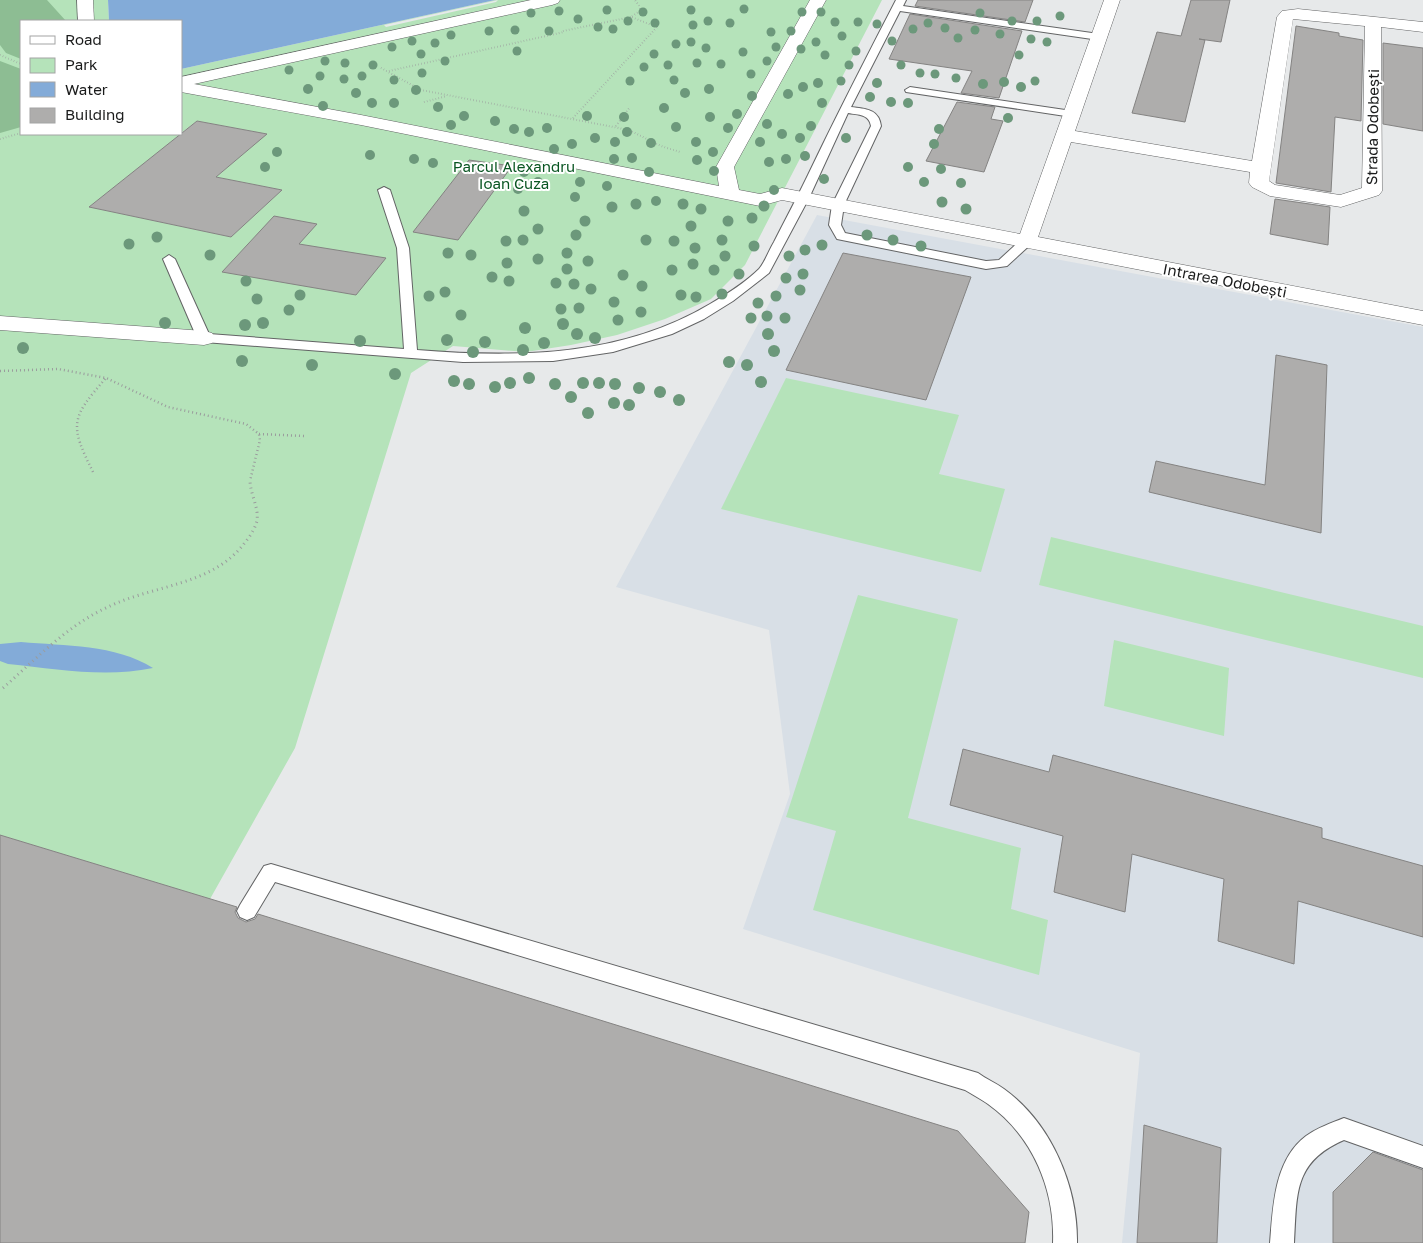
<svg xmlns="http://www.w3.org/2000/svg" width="1423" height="1243" viewBox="0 0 1423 1243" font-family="'Golos Text',sans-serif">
  <rect width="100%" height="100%" fill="#e7e9ea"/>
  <path fill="#d8dfe6" d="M817 215 1423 327V1243H1122L1140 1053 743 929 790 794 769 630 616 587Z"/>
  <g fill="#b5e3ba">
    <path d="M0 0H108L109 21H21V134H181L89 207 231 237 282 190 216 177 266 134 197 121 181 133V69L495 0H882L745 265 711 299 665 319 617 335 571 345 526 352 453 346 411 373 295 748 210 899 0 835Z"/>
    <path d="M786 378 959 415 939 474 1005 489 981 572 721 509Z"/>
    <path d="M1051 537 1423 626V678L1039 585Z"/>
    <path d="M858 595 958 619 908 818 1021 848 1011 909 1048 920 1039 975 813 910 836 831 786 817Z"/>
    <path d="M1114 640 1229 668 1224 736 1104 706Z"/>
  </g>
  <g fill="#8dbd93">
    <path d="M0 0H47L66 21H21V59L6 53 0 45Z"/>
    <path d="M0 61 21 69V127L0 133Z"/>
  </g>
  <g fill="#83abd8">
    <path d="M108 0H495L181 69V21H109Z"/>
    <path d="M21 642C65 646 115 644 153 668 105 678 57 669 8 664L0 661V644Z"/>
  </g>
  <path fill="#e7e9ea" d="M498 0 496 2 386 27 384 25Z"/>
  <g fill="#aeadac" stroke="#848382">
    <path d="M918 0H1033L1025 22 915 6Z"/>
    <path d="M1191 0H1230L1221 42 1199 39 1205 40 1185 122 1132 113 1157 32 1181 36Z"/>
    <path d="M910 14 1022 31 999 98 961 93 972 71 889 59Z"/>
    <path d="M1296 26 1339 33V36L1363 40 1361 121 1335 117 1331 192 1276 183Z"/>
    <path d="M1383 43 1423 48V131L1383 124Z"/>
    <path d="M957 102 995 107 991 119 1003 121 984 172 926 161Z"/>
    <path d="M197 121 267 134 216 177 282 190 231 237 89 207Z"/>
    <path d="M469 160 512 166 458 240 413 232Z"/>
    <path d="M1275 199 1330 207 1328 245 1270 234Z"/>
    <path d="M274 216 317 224 299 244 386 258 356 295 222 272Z"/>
    <path d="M843 253 971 277 926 400 786 370Z"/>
    <path d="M1276 355 1327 365 1321 533 1149 492 1156 461 1265 485Z"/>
    <path d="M963 749 1049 772 1053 755 1322 828V838L1423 866V937L1298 901 1294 964 1218 941 1224 879 1132 854 1125 912 1054 892 1063 836 950 805Z"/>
    <path d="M0 835 237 907 235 912 238 918 246 922 255 919 258 914 958 1131 1029 1212 1025 1243H0Z"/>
    <path d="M1144 1125 1221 1148 1217 1243H1137Z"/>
    <path d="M1373 1152 1423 1170V1243H1333V1192Z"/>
  </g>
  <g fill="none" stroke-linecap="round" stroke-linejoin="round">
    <g stroke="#636465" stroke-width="2">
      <g id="lane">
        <path d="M896 0H906L903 6 1099 34 1104 37 1099 40 900 11 851 107C866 109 879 109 881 126L844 205 841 225 845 233 986 261 999 260 1023 238H1031L1033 241 1031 244 1007 266 986 269 837 239 829 225 832 205 871 126C869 114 859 115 848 113L809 198 769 273 733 301 704 319 672 334 613 352 553 361 463 362 204 342 197 338 163 259 169 255 175 259 209 334 404 349 397 248 378 190 384 187 390 190 409 248 417 350C518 358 621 357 710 304 727 294 746 282 759 269 765 262 769 250 774 242 785 220 797 198 808 175 836 116 866 58 896 0Z"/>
        <path d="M910 87 1072 111 1077 114 1072 117 906 92 905 90Z"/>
        <path d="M271 864 978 1073C986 1079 996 1083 1004 1089 1051 1123 1078 1186 1077 1243H1053C1055 1190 1033 1136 988 1104 981 1099 973 1095 965 1090L275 882 254 917 247 920 240 917 237 911 240 905 264 866Z"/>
        <path d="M1344 1118 1423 1146V1168L1344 1140C1293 1162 1297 1194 1294 1243H1270C1273 1207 1274 1160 1306 1136 1317 1128 1331 1123 1344 1118Z"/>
      </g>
    </g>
    <g stroke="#636465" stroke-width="1">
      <g id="street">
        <path d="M77 0H93L94 21H78Z"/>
        <path d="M531 0H560L558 3 552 5 194 84 361 115 719 186 716 167 810 0H826L734 167 739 190 760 194 782 188 1020 234 1104 0H1120L1075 131 1252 161 1277 17 1282 11 1298 9 1423 22V32L1381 27 1382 191 1379 195 1341 207 1270 196 1252 187 1249 183 1250 172 1071 142 1038 237 1423 311V325L782 200 760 206 361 125 181 92V77ZM1293 19 1365 26 1362 188 1340 195 1275 185 1269 181Z"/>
        <path d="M0 316 204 331 212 333 215 338 212 343 204 345 0 330Z"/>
      </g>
    </g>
    <g stroke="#9a9c9d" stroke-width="2" stroke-dasharray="0.5 2.5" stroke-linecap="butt">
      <path d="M563 31 631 17"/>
      <path d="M0 55 21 64"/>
      <path d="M381 68 421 90 629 130 661 146 680 152"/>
      <path d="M389 71 564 32"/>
      <path d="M424 102 447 96"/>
      <path d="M573 118 657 27 631 17 640 11V7L635 0"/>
      <path d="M616 126 630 107"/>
      <path d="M0 139 21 133"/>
    </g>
    <g stroke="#9a9c9d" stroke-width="2.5" stroke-dasharray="1 3" stroke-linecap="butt">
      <path d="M0 371 58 369 106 378 168 407 246 424 259 434 260 440 250 481"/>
      <path d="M259 434 304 436"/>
      <path d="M93 472C69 424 71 418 106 378"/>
    </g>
    <path stroke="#9a9c9d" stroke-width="3" stroke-dasharray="1 4" stroke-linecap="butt" d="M3 688C36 659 68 625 108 607 155 584 214 586 246 541 251 535 255 528 257 521 259 507 250 494 250 480"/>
    <use href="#lane" fill="#fff" fill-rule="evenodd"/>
    <use href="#street" fill="#fff" fill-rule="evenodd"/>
  </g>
  <g fill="#6c987b">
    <circle cx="744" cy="9" r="4.5"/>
    <circle cx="607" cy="10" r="4.5"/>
    <circle cx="691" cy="10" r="4.5"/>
    <circle cx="559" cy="11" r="4.5"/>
    <circle cx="643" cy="12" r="4.5"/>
    <circle cx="802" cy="12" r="4.5"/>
    <circle cx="821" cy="12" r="4.5"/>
    <circle cx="531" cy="13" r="4.5"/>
    <circle cx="980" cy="13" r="4.5"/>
    <circle cx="1060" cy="16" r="4.5"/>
    <circle cx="578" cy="19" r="4.5"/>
    <circle cx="628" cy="21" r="4.5"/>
    <circle cx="708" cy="21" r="4.5"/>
    <circle cx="1012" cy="21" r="4.5"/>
    <circle cx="1037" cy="21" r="4.5"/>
    <circle cx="835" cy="22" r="4.5"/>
    <circle cx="858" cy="22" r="4.5"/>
    <circle cx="655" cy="23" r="4.5"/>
    <circle cx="730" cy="23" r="4.5"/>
    <circle cx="928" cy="23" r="4.5"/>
    <circle cx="877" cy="24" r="4.5"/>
    <circle cx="693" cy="25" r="4.5"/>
    <circle cx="598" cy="27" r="4.5"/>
    <circle cx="945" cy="28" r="4.5"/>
    <circle cx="613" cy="29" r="4.5"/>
    <circle cx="913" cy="29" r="4.5"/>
    <circle cx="515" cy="30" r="4.5"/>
    <circle cx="975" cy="30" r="4.5"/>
    <circle cx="489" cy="31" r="4.5"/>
    <circle cx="549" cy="31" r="4.5"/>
    <circle cx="791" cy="31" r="4.5"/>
    <circle cx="771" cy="32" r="4.5"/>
    <circle cx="1000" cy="34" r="4.5"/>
    <circle cx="451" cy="35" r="4.5"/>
    <circle cx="842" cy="36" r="4.5"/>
    <circle cx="958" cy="38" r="4.5"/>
    <circle cx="1031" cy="39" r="4.5"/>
    <circle cx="412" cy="41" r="4.5"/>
    <circle cx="892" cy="41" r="4.5"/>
    <circle cx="691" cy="42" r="4.5"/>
    <circle cx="816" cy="42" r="4.5"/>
    <circle cx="1047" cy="42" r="4.5"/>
    <circle cx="435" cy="43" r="4.5"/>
    <circle cx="676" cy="44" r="4.5"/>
    <circle cx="392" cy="47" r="4.5"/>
    <circle cx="776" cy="47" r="4.5"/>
    <circle cx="706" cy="48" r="4.5"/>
    <circle cx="801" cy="49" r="4.5"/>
    <circle cx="517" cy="51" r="4.5"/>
    <circle cx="856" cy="51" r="4.5"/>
    <circle cx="743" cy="52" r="4.5"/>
    <circle cx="421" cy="54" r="4.5"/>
    <circle cx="654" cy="54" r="4.5"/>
    <circle cx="825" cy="55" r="4.5"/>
    <circle cx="1019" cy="55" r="4.5"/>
    <circle cx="325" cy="61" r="4.5"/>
    <circle cx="445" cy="61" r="4.5"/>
    <circle cx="767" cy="61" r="4.5"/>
    <circle cx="345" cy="63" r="4.5"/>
    <circle cx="697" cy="63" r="4.5"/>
    <circle cx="721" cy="64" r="4.5"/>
    <circle cx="373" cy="65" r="4.5"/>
    <circle cx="668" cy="65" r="4.5"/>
    <circle cx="849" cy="65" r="4.5"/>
    <circle cx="901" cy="65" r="4.5"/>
    <circle cx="644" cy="67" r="4.5"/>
    <circle cx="289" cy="70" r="4.5"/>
    <circle cx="422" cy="73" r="4.5"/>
    <circle cx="920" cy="73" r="4.5"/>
    <circle cx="751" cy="74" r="4.5"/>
    <circle cx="935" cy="74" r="4.5"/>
    <circle cx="320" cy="76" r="4.5"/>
    <circle cx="362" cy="76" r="4.5"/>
    <circle cx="956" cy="78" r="4.5"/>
    <circle cx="344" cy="79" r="4.5"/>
    <circle cx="394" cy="80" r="4.5"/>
    <circle cx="674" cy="80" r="4.5"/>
    <circle cx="630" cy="81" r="4.5"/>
    <circle cx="841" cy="81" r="4.5"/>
    <circle cx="1035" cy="81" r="4.5"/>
    <circle cx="1004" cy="82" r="5"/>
    <circle cx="818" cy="83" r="5"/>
    <circle cx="877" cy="83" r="5"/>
    <circle cx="983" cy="84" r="5"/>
    <circle cx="803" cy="87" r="5"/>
    <circle cx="1021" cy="87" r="5"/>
    <circle cx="308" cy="89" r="5"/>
    <circle cx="709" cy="89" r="5"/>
    <circle cx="416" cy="90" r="5"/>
    <circle cx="356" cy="93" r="5"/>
    <circle cx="685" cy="93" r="5"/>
    <circle cx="788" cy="94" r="5"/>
    <circle cx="752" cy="96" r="5"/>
    <circle cx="870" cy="97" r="5"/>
    <circle cx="891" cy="102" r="5"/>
    <circle cx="372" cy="103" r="5"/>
    <circle cx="394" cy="103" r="5"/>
    <circle cx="822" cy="103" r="5"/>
    <circle cx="908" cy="103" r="5"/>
    <circle cx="323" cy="106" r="5"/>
    <circle cx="438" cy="107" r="5"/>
    <circle cx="664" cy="108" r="5"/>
    <circle cx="737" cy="114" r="5"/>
    <circle cx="464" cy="116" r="5"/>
    <circle cx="587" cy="116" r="5"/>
    <circle cx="624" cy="117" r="5"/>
    <circle cx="710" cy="117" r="5"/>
    <circle cx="1008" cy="118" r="5"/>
    <circle cx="495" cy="121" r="5"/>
    <circle cx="767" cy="124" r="5"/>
    <circle cx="451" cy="125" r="5"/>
    <circle cx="811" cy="126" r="5"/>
    <circle cx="676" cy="127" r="5"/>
    <circle cx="547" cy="128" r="5"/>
    <circle cx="728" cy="128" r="5"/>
    <circle cx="514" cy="129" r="5"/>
    <circle cx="939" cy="129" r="5"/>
    <circle cx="529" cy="132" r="5"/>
    <circle cx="627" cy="132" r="5"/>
    <circle cx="782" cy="134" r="5"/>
    <circle cx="595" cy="138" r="5"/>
    <circle cx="800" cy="138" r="5"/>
    <circle cx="846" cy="138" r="5"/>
    <circle cx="615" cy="142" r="5"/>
    <circle cx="696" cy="142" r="5"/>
    <circle cx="760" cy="142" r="5"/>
    <circle cx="651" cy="143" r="5"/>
    <circle cx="572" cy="144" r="5"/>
    <circle cx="934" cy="144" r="5"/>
    <circle cx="554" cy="149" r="5"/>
    <circle cx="277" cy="152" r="5"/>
    <circle cx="713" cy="152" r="5"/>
    <circle cx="370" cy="155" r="5"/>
    <circle cx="805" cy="156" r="5"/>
    <circle cx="632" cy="158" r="5"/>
    <circle cx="414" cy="159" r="5"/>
    <circle cx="614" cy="159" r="5"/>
    <circle cx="786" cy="159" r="5"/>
    <circle cx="697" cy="160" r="5"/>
    <circle cx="769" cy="162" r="5"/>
    <circle cx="433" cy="163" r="5"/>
    <circle cx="265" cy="167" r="5"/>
    <circle cx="908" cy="167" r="5"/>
    <circle cx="941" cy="169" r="5"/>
    <circle cx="714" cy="171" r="5"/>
    <circle cx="524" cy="172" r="5"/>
    <circle cx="649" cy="172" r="5"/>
    <circle cx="824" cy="179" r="5"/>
    <circle cx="538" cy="182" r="5"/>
    <circle cx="580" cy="182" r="5"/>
    <circle cx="924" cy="182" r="5"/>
    <circle cx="961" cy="183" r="5"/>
    <circle cx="607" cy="186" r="5"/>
    <circle cx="518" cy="189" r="5"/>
    <circle cx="774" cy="190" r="5"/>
    <circle cx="575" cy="197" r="5"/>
    <circle cx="656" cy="201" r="5"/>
    <circle cx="942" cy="202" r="5.5"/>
    <circle cx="636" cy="204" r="5.5"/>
    <circle cx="683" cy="204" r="5.5"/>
    <circle cx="764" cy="206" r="5.5"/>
    <circle cx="612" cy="207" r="5.5"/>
    <circle cx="701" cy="209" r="5.5"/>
    <circle cx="966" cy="209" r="5.5"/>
    <circle cx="524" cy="211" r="5.5"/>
    <circle cx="752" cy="218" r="5.5"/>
    <circle cx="585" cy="221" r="5.5"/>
    <circle cx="728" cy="221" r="5.5"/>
    <circle cx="691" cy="226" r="5.5"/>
    <circle cx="538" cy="229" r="5.5"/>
    <circle cx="576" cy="235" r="5.5"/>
    <circle cx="867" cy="235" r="5.5"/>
    <circle cx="157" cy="237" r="5.5"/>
    <circle cx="523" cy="240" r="5.5"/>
    <circle cx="646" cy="240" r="5.5"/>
    <circle cx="722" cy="240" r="5.5"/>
    <circle cx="893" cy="240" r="5.5"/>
    <circle cx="506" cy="241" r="5.5"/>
    <circle cx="674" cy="241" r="5.5"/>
    <circle cx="129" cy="244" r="5.5"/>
    <circle cx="822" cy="245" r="5.5"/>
    <circle cx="754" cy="246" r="5.5"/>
    <circle cx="921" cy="246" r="5.5"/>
    <circle cx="695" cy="248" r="5.5"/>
    <circle cx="805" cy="250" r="5.5"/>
    <circle cx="448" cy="253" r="5.5"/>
    <circle cx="567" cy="253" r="5.5"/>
    <circle cx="210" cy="255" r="5.5"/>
    <circle cx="471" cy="255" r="5.5"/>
    <circle cx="725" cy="256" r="5.5"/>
    <circle cx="789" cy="256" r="5.5"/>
    <circle cx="538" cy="259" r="5.5"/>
    <circle cx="588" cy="261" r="5.5"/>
    <circle cx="507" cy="263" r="5.5"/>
    <circle cx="693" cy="264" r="5.5"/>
    <circle cx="567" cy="269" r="5.5"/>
    <circle cx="672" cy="270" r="5.5"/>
    <circle cx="714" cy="270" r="5.5"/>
    <circle cx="739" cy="274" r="5.5"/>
    <circle cx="803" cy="274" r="5.5"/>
    <circle cx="623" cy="275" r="5.5"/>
    <circle cx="492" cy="277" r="5.5"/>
    <circle cx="786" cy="278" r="5.5"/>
    <circle cx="246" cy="281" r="5.5"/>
    <circle cx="509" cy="281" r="5.5"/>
    <circle cx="556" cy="283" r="5.5"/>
    <circle cx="574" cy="284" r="5.5"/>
    <circle cx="642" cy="286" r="5.5"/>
    <circle cx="591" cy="289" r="5.5"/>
    <circle cx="800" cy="290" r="5.5"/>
    <circle cx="445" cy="292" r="5.5"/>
    <circle cx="722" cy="294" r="5.5"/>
    <circle cx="300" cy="295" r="5.5"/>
    <circle cx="681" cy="295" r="5.5"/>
    <circle cx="429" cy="296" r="5.5"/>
    <circle cx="776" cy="296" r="5.5"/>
    <circle cx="696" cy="297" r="5.5"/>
    <circle cx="257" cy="299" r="5.5"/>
    <circle cx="614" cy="302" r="5.5"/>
    <circle cx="758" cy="303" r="5.5"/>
    <circle cx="579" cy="308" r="5.5"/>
    <circle cx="561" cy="309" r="5.5"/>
    <circle cx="289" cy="310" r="5.5"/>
    <circle cx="641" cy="312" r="5.5"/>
    <circle cx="461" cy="315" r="5.5"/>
    <circle cx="767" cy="316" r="5.5"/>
    <circle cx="751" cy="318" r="5.5"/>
    <circle cx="785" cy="318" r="5.5"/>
    <circle cx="618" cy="320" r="5.5"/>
    <circle cx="165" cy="323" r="6"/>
    <circle cx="263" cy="323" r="6"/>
    <circle cx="563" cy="324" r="6"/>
    <circle cx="245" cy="325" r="6"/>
    <circle cx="525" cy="328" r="6"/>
    <circle cx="577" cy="334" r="6"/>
    <circle cx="768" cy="334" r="6"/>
    <circle cx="595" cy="338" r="6"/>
    <circle cx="447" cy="340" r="6"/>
    <circle cx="360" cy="341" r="6"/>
    <circle cx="485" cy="342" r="6"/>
    <circle cx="544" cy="343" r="6"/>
    <circle cx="23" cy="348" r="6"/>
    <circle cx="523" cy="350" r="6"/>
    <circle cx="774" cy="351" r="6"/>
    <circle cx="473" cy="352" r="6"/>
    <circle cx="242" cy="361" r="6"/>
    <circle cx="729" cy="362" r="6"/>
    <circle cx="312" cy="365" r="6"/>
    <circle cx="747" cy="365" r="6"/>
    <circle cx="395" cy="374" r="6"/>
    <circle cx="529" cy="378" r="6"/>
    <circle cx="454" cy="381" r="6"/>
    <circle cx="761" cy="382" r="6"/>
    <circle cx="510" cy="383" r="6"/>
    <circle cx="583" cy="383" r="6"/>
    <circle cx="599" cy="383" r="6"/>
    <circle cx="469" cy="384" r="6"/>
    <circle cx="555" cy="384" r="6"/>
    <circle cx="615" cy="384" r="6"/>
    <circle cx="495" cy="387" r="6"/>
    <circle cx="639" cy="388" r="6"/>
    <circle cx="660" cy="392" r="6"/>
    <circle cx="571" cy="397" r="6"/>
    <circle cx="679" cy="400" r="6"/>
    <circle cx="614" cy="403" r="6"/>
    <circle cx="629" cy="405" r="6"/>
    <circle cx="588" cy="413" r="6"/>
  </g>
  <g text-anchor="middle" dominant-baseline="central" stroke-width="4" stroke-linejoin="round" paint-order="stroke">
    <g font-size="15" fill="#1a1b1b" stroke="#fff">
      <text transform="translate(1372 127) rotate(-89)">Strada Odobești</text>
      <text transform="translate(1225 280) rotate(11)">Intrarea Odobești</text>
    </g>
    <g font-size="15" fill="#085521" stroke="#fff">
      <text x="514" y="166">Parcul Alexandru<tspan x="514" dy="17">Ioan Cuza</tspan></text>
    </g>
  </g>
  <rect x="20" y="20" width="162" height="115" fill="#ffffff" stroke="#a3a4a4"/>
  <rect x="30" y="36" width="25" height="8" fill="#ffffff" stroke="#a3a4a4"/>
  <text x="65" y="45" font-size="15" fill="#1a1b1b">Road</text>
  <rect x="30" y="58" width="25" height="15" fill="#b5e3ba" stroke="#a3a4a4"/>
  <text x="65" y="70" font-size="15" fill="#1a1b1b">Park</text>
  <rect x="30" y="82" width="25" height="15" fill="#83abd8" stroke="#a3a4a4"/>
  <text x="65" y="95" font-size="15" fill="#1a1b1b">Water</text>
  <rect x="30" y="108" width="25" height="15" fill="#aeadac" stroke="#a3a4a4"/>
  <text x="65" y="120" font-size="15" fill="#1a1b1b">Building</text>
</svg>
